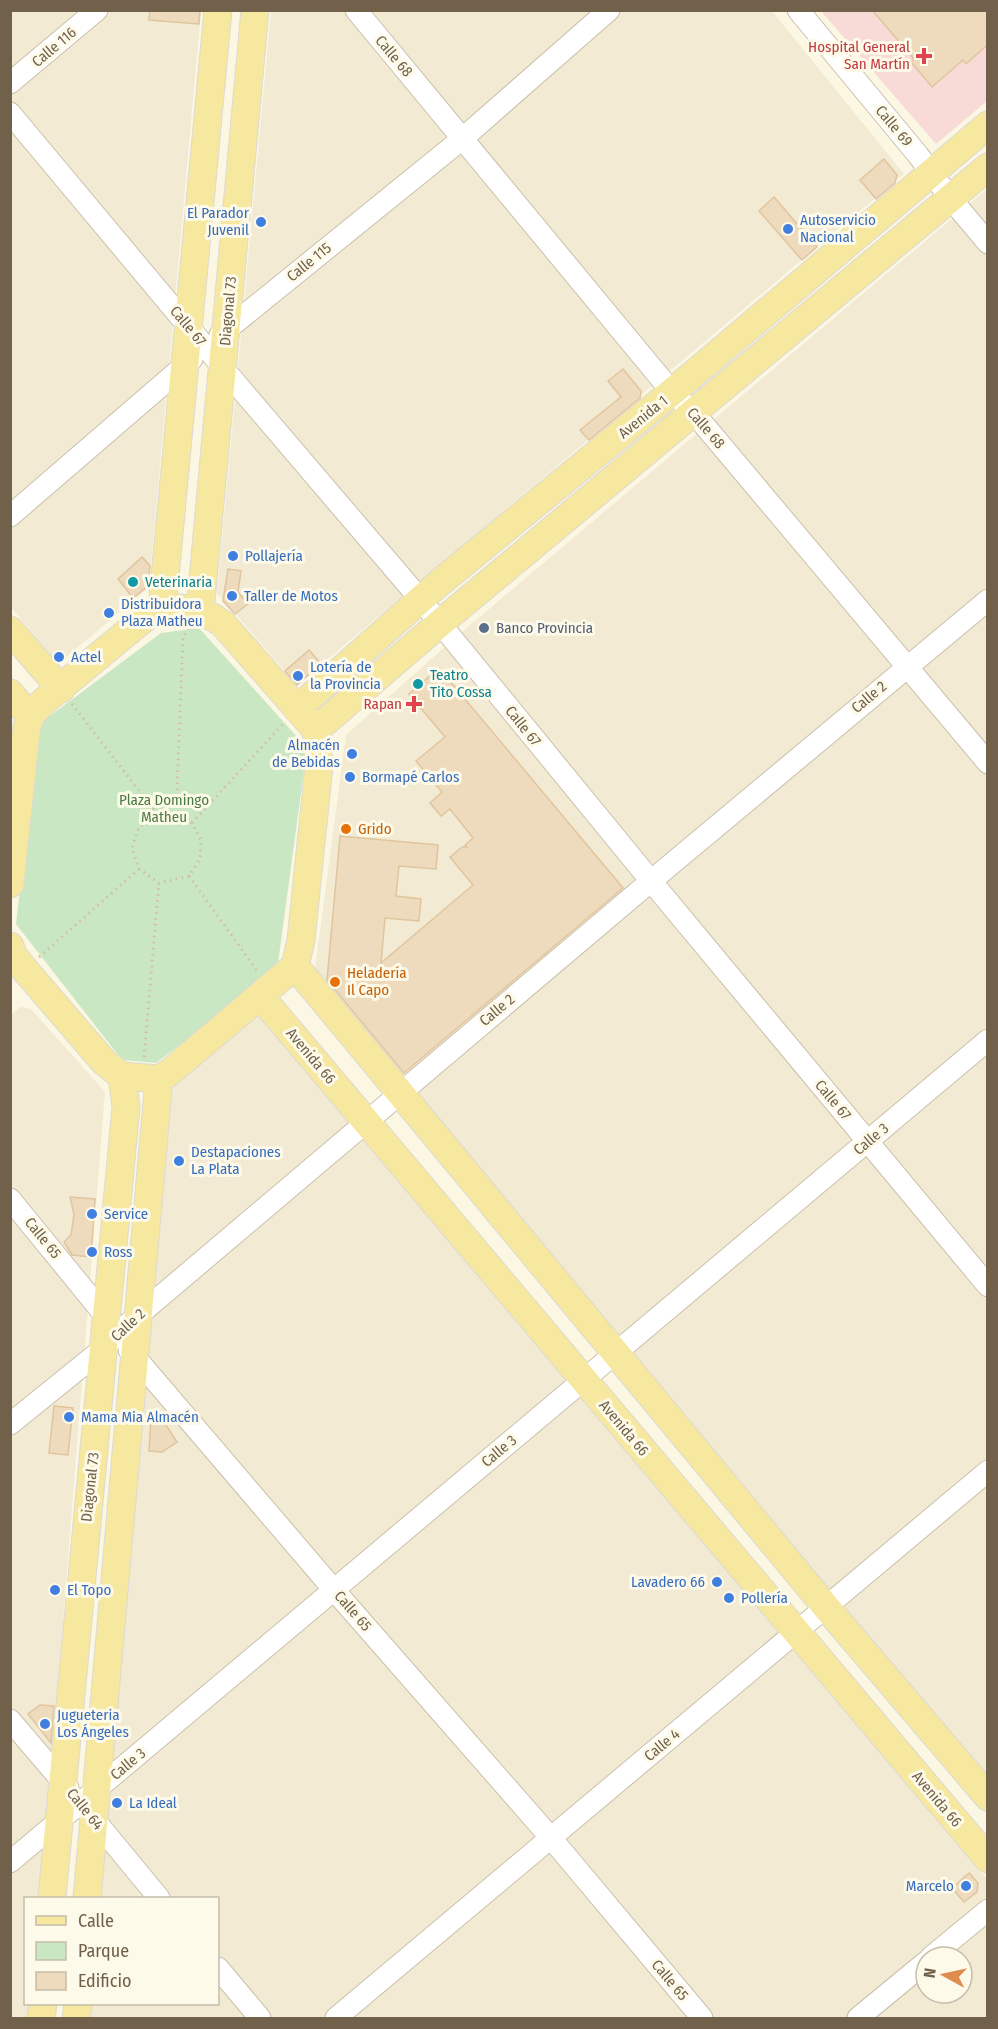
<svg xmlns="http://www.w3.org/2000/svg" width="998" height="2029" viewBox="0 0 998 2029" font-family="'Fira Sans Condensed',sans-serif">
  <rect width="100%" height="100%" fill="#fbf7e3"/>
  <g fill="#f2ead2" fill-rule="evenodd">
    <path d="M10 11H201L149 587 58 664 11 607Z"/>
    <path d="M271 11H772L904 174 297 685 217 593Z"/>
    <path d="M987 189V1787L314 977 346 735 457 636Z"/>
    <path d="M21 1007 31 1009 105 1092 41 1898H26V2004H31L30 2018H11L10 1015Z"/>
    <path d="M260 1014 987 1879V2018H88L89 2004H218V1898H98L173 1087ZM926 1957H962V1993H926Z"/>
  </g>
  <path fill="#f8dad7" d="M821 11H987V101L936 144Z"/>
  <path fill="#cae7c3" d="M199 628 307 748 277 971 156 1063 122 1060 16 924 39 724 161 633Z"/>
  <g fill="#eedbbd" stroke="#e0c59e" stroke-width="1.5">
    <path d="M150 10H200L199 24 149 20Z"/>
    <path d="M872 10H987V45L966 64 963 60 932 87 911 62 914 59Z"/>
    <path d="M884 159 897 175 895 183 876 199 860 180Z"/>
    <path d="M774 197 817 247 802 260 759 211Z"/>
    <path d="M623 369 641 391 640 398 589 440 580 430 621 397 608 381Z"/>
    <path d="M142 557 150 566 148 586 133 598 118 579Z"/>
    <path d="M228 569 241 571 238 592 248 604 235 614 223 601Z"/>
    <path d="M309 650 321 664 297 685 285 671Z"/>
    <path d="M439 668 623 888 404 1073 327 980 340 836 438 845 436 869 399 866 396 896 421 899 419 921 385 918 381 963 473 885 450 857 462 847H467L465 845 473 838 450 809 441 816 430 803 442 792 416 761 445 737 409 694Z"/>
    <path d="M70 1197 95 1199 91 1257 72 1255 64 1242 71 1235 74 1214Z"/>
    <path d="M54 1406 73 1408 68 1455 49 1453Z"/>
    <path d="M160 1416 177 1442 162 1452 149 1451 151 1419Z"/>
    <path d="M40 1705 54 1706 51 1743 28 1714Z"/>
    <path d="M969 1873 978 1883 977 1892 964 1902 952 1888Z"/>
  </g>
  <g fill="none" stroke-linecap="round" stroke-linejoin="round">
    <g stroke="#cbc0ab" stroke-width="23">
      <g id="minor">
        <path d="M356 10 672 392 694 413 988 763"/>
        <path d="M798 10 918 155 951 199 988 243"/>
        <path d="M10 83 97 10"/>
        <path d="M10 113 223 368 420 599 651 881 988 1286"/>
        <path d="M220 335 462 139 609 10"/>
        <path d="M10 516 192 359"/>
        <path d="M10 1199 112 1324"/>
        <path d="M129 1350 334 1590 551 1838 702 2018"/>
        <path d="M10 1424 104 1348 122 1329 651 881 988 600"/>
        <path d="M10 1720 68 1788"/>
        <path d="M88 1812 159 1898"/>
        <path d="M10 1862 988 1040"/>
        <path d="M931 1957 988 1910"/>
        <path d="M218 1968 260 2018"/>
        <path d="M336 2018 988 1471"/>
        <path d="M858 2018 926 1962"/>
      </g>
    </g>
    <g stroke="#ddd9d4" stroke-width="29">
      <g id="major">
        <path d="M162 609 218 10"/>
        <path d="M200 612 255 10"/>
        <path d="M10 630 61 689"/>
        <path d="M10 693 30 716"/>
        <path d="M298 708 438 584 672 392 988 125"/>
        <path d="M316 730 439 624 988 167"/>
        <path d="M10 884 26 732 30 716 43 702 147 616C173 603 199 606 223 624L316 730 319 766 301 940 295 966 170 1072 159 1079 122 1076 104 1062 25 970 13 955 10 946"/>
        <path d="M295 966 826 1607 988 1797"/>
        <path d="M261 997 988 1859"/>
        <path d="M52 1898 126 1107 122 1076"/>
        <path d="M87 1898 159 1079"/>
        <path d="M41 2018 43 2004"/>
        <path d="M76 2018 78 2004"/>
      </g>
    </g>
    <g stroke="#d3bfa0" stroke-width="3" stroke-dasharray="1.5 4.5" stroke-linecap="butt">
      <path d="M72 704 157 814"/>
      <path d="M157 814H176L192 823 201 840 200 859 189 876 159 883 139 869 132 848 139 827Z"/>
      <path d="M176 814 183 637 188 629"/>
      <path d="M192 823 284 723"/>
      <path d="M189 876 258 972"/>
      <path d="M39 957 139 869"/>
      <path d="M144 1057 159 883"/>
    </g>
    <use href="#minor" stroke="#fff" stroke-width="21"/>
    <use href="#major" stroke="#f6e89f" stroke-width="27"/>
  </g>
  <g fill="#e0444e" stroke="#fefae9" stroke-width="2">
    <path d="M921 47h6v6h6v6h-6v6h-6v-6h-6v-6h6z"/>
    <path d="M411 695h6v6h6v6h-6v6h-6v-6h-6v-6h6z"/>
  </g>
  <g fill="#3f7fe0" stroke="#fefae9" stroke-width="2">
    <circle cx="261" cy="222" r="6"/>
    <circle cx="788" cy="229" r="6"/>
    <circle cx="233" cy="556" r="6"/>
    <circle cx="232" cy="596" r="6"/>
    <circle cx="109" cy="613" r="6"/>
    <circle cx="59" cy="657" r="6"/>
    <circle cx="298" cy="676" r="6"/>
    <circle cx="352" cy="754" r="6"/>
    <circle cx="350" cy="777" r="6"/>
    <circle cx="179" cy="1161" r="6"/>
    <circle cx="92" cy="1214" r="6"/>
    <circle cx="92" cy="1252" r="6"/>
    <circle cx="69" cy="1417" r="6"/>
    <circle cx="717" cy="1582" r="6"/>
    <circle cx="55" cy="1590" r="6"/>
    <circle cx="729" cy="1598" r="6"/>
    <circle cx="45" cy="1724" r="6"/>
    <circle cx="117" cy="1803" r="6"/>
    <circle cx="966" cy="1886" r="6"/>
  </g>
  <g fill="#0f9aa8" stroke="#fefae9" stroke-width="2">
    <circle cx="133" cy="582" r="6"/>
    <circle cx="418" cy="684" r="6"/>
  </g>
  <circle fill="#5c6f8a" stroke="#fefae9" stroke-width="2" cx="484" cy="628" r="6"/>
  <g fill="#e8710a" stroke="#fefae9" stroke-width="2">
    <circle cx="346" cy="829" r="6"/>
    <circle cx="335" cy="982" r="6"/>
  </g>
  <g text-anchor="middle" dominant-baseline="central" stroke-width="6" stroke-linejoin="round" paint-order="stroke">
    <g font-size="15" fill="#71614b" stroke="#fefae9">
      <text transform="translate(54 47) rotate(-40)">Calle 116</text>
      <text transform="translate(394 56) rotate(50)">Calle 68</text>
      <text transform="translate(894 126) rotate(50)">Calle 69</text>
      <text transform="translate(309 262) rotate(-39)">Calle 115</text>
      <text transform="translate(228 311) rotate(-85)">Diagonal 73</text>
      <text transform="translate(188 326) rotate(50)">Calle 67</text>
      <text transform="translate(643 417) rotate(-39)">Avenida 1</text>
      <text transform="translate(706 428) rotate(49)">Calle 68</text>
      <text transform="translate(869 697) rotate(-40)">Calle 2</text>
      <text transform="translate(523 726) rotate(51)">Calle 67</text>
      <text transform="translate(497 1010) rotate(-40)">Calle 2</text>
      <text transform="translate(311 1056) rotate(50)">Avenida 66</text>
      <text transform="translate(833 1100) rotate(50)">Calle 67</text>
      <text transform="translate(871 1139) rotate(-40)">Calle 3</text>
      <text transform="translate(43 1238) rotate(51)">Calle 65</text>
      <text transform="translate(128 1325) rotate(-43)">Calle 2</text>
      <text transform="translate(624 1428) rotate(50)">Avenida 66</text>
      <text transform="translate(499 1451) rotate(-40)">Calle 3</text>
      <text transform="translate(90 1487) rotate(-84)">Diagonal 73</text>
      <text transform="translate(353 1611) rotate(49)">Calle 65</text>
      <text transform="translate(662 1745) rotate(-40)">Calle 4</text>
      <text transform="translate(128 1764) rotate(-40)">Calle 3</text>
      <text transform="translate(937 1799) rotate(50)">Avenida 66</text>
      <text transform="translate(85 1809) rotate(51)">Calle 64</text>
      <text transform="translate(670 1980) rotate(50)">Calle 65</text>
    </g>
    <g font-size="15" fill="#be3a42" stroke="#fefae9" text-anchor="end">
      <text x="910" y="47">Hospital General<tspan x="910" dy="17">San Martín</tspan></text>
      <text x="402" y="704">Rapan</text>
    </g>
    <g font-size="15" fill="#366cbe" stroke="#fefae9" text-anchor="start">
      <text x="249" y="213" text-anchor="end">El Parador<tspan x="249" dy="17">Juvenil</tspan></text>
      <text x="800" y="220">Autoservicio<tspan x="800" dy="17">Nacional</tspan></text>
      <text x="245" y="556">Pollajería</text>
      <text x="244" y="596">Taller de Motos</text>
      <text x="121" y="604">Distribuidora<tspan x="121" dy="17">Plaza Matheu</tspan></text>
      <text x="71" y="657">Actel</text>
      <text x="310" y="667">Lotería de<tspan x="310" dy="17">la Provincia</tspan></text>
      <text x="340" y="745" text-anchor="end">Almacén<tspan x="340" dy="17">de Bebidas</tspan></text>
      <text x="362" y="777">Bormapé Carlos</text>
      <text x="191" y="1152">Destapaciones<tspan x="191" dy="17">La Plata</tspan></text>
      <text x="104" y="1214">Service</text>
      <text x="104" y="1252">Ross</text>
      <text x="81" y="1417">Mama Mia Almacén</text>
      <text x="705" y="1582" text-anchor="end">Lavadero 66</text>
      <text x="67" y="1590">El Topo</text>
      <text x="741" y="1598">Pollería</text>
      <text x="57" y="1715">Jugueteria<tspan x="57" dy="17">Los Ángeles</tspan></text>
      <text x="129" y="1803">La Ideal</text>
      <text x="954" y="1886" text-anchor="end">Marcelo</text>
    </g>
    <g font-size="15" fill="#0d838f" stroke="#fefae9" text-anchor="start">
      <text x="145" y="582">Veterinaria</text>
      <text x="430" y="675">Teatro<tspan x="430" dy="17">Tito Cossa</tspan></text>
    </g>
    <g font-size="15" fill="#4e5e75" stroke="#fefae9" text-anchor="start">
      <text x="496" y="628">Banco Provincia</text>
    </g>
    <g font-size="15" fill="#4b7c46" stroke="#fefae9">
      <text x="164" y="800">Plaza Domingo<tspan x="164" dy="17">Matheu</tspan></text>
    </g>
    <g font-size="15" fill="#c56008" stroke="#fefae9" text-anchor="start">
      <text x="358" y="829">Grido</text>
      <text x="347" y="973">Heladería<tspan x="347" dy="17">Il Capo</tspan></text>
    </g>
  </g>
  <rect width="998" height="2029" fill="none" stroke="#71614b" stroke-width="24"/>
  <rect x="24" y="1897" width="195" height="108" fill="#fefae9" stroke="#c6bdaa" stroke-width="1.5"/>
  <rect x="36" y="1916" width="30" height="9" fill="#f6e89f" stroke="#c6bdaa" stroke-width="1.5"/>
  <text x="78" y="1927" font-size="18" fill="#71614b">Calle</text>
  <rect x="36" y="1942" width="30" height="18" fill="#cae7c3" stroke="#c6bdaa" stroke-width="1.5"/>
  <text x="78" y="1957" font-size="18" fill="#71614b">Parque</text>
  <rect x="36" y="1972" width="30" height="18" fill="#eedbbd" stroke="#c6bdaa" stroke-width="1.5"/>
  <text x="78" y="1987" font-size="18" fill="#71614b">Edificio</text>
  <g transform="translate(944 1975) rotate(278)"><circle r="28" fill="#fefae9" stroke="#c6bdaa" stroke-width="1.5"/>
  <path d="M0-4.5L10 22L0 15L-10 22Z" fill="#de8d4f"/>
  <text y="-9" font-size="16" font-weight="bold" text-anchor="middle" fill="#71614b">N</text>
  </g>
</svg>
